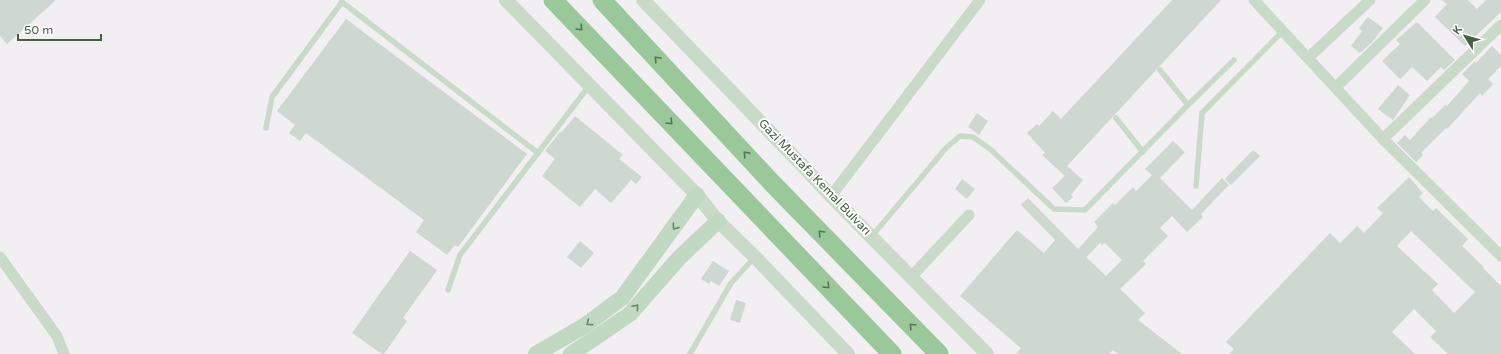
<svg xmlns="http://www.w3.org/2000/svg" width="1501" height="354" viewBox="0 0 1501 354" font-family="'Varela Round',sans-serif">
  <rect width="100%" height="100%" fill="#f1eff2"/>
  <g fill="#ced7d0" fill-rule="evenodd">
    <path d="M0 0H56L7 44 0 36Z"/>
    <path d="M1172 0H1221L1067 166 1083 180 1071 195 1073 197 1066 203 1052 188 1065 176 1042 155 1045 153 1027 133 1037 124 1039 126 1053 111 1061 119Z"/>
    <path d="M1442 0H1468L1477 9 1486 0H1501V12L1465 46 1435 17 1447 4Z"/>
    <path d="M1368 17 1383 28 1373 41 1360 53 1351 46 1362 31 1359 28Z"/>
    <path d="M346 19 527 154 458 247 455 245 447 255 416 232 424 220 306 133 300 141 289 133 295 125 277 111Z"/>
    <path d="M1417 22 1455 60 1444 70 1441 67 1427 81 1412 67 1400 79 1382 61 1400 44 1396 40Z"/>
    <path d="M1492 46 1501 55V66L1488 79 1493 84 1482 96 1480 93 1447 129 1446 128 1421 153 1423 155 1416 162 1397 143 1405 135 1410 140 1431 117 1432 118 1445 105 1447 106 1469 81 1462 74 1475 61 1476 63Z"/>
    <path d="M1398 85 1410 95 1393 120 1378 109Z"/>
    <path d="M977 113 988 121 979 135 968 127Z"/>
    <path d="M575 116 623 155 619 159 642 177 636 184 631 180 611 203 595 189 580 207 542 176 555 159 545 151 560 132 561 133Z"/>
    <path d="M1173 141 1185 152 1160 178 1192 210 1222 178 1229 185 1201 214 1203 217 1187 232 1172 216 1160 228 1168 236 1143 261 1146 264 1120 289 1145 313 1138 320 1182 354H1118L1113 350 1109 354H1016L1021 348 960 296 1017 230 1044 253 1055 240 1021 205 1028 198 1078 249 1098 227 1094 222 1113 203 1115 205 1133 187 1136 191 1152 175 1145 169ZM1100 243 1102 245 1105 243 1122 260 1106 276 1086 257Z"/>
    <path d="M1253 150 1260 156 1231 185 1225 179Z"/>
    <path d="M1409 177 1423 193 1419 197 1433 211 1436 208 1468 239 1462 246 1484 267 1483 268 1501 286V354H1448L1430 337 1436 331 1414 309 1392 332 1415 354H1229L1234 349 1226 342 1330 233 1340 243 1357 226 1364 233 1383 213 1377 208ZM1411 231 1475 292 1454 313 1432 290 1438 284 1397 246Z"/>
    <path d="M962 179 975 189 967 199 955 189Z"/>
    <path d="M580 241 594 253 581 268 567 257Z"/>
    <path d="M410 251 437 270 403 318 407 321 384 354H382L352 333Z"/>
    <path d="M713 261 729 271 719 286 711 281 709 284 701 279Z"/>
    <path d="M736 300 746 303 740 323 730 320Z"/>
  </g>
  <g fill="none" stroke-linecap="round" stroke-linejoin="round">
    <g stroke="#c9dac9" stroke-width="5.5">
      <path d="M342 0V2L538 153"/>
      <path d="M1160 70 1188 105"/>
      <path d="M1116 118 1143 152"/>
      <path d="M266 128 272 97 342 2"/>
      <path d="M1196 186 1202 113 1283 31"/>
      <path d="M872 236 946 148 960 136 973 137 990 149 1054 209 1085 210 1188 105 1234 60"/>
      <path d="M448 290 460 255 589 86"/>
      <path d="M690 354 731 283 755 257"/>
    </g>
    <g stroke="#c9dac9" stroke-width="11">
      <path d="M1254 0 1383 139 1501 256"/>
      <path d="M1308 58 1370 0"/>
      <path d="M1336 87 1425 0"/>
      <path d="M1383 139 1501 25"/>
      <path d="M831 196 980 0"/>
      <path d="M0 257 57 336 64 354"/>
      <path d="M911 277 969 215"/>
    </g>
    <g stroke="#c9dac9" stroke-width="14">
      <path d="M506 0 697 195 718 221 755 257 848 354"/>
      <path d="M643 0 800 163 831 196 987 354"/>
    </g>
    <g stroke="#c1d9c2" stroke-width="16">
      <path d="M536 354 584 326 622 298 697 195"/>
      <path d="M571 354 630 314 679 258 718 221"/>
    </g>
    <g stroke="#9ac89a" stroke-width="19">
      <path d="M553 0 892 354"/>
      <path d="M602 0 772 183 939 354"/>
    </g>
  </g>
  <defs><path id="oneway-chevron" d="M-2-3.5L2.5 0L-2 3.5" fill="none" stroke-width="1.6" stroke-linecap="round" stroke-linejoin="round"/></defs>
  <g stroke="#587358">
    <use href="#oneway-chevron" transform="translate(580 28) rotate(46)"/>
    <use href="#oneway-chevron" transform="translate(657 59) rotate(-133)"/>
    <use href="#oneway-chevron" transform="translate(670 122) rotate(46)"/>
    <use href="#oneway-chevron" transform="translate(746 154) rotate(-133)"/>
    <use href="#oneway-chevron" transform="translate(821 233) rotate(-134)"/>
    <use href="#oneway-chevron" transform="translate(827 286) rotate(46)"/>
    <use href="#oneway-chevron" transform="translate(912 326) rotate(-134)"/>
  </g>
  <g stroke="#6c836c">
    <use href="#oneway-chevron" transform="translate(675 227) rotate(126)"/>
    <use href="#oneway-chevron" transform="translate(636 307) rotate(-49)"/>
    <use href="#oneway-chevron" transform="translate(589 323) rotate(143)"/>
  </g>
  <g text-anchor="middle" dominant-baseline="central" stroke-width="4" stroke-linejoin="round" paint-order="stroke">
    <g font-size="12" fill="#475e47" stroke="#fff">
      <text transform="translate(815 177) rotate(46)">Gazi Mustafa Kemal Bulvarı</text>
    </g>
  </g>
  <g transform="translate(1465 36) rotate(307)" stroke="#ffffff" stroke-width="3" paint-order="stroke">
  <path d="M0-3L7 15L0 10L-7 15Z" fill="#475e47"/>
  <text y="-6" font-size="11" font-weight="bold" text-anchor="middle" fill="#475e47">K</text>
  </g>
  <path d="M18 34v6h83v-6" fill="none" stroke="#475e47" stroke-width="2"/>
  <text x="24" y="34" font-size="12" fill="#475e47" stroke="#ffffff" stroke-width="3" paint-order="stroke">50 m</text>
</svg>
